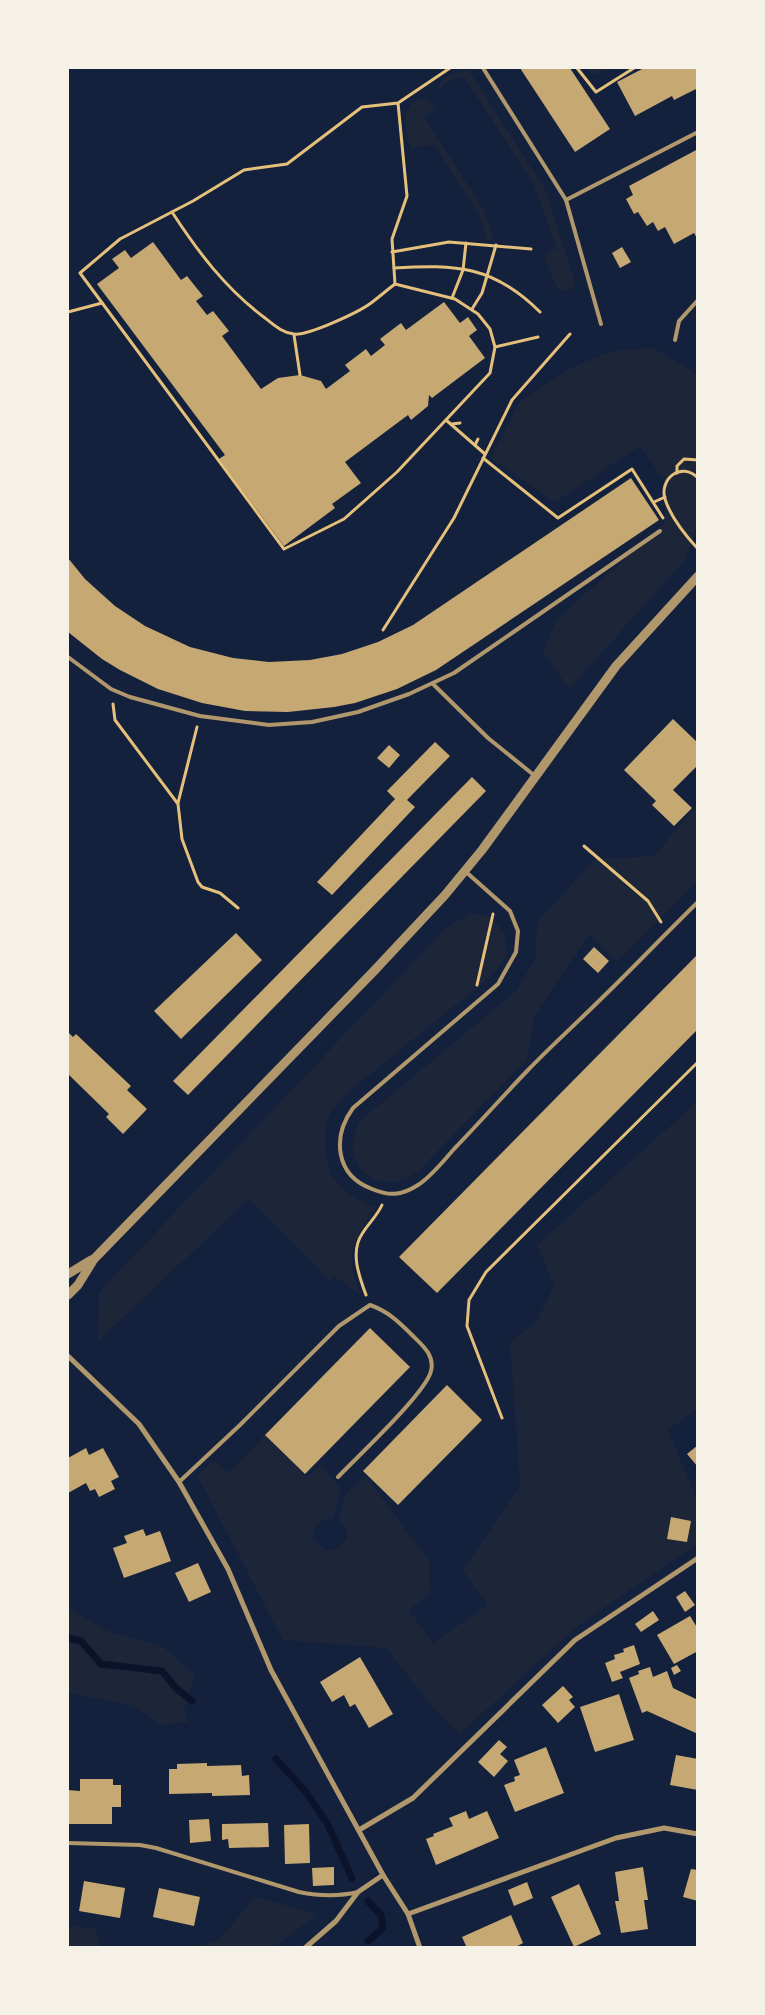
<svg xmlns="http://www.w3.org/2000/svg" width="765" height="2015" viewBox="0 0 765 2015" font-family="Quicksand,sans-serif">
  <rect width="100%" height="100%" fill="#14213d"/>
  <g fill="#1d2539">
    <path d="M588 68H612L592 75Z"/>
    <path d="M469 70 546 191 574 279V285L571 289 559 291 545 261V254L557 248 533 183 469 85 463 76 446 83 440 89 437 87C444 75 456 72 469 70Z"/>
    <path d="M421 99 427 100 436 107 424 117 483 208 494 240H487L479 215 434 144 411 149C407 133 400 115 414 101Z"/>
    <path d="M653 348 697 374V525L685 560 569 689 543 651 557 619 664 524 667 485 640 446 555 502 491 458 519 403 570 368 611 351Z"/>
    <path d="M697 805V882L617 962 589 934 534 1017 527 1060 418 1171C378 1202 334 1161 361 1120L516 991 536 957 537 922 595 859 654 856Z"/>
    <path d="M471 913 491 917 504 933 507 955 494 974 354 1087C343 1097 330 1109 326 1124 325 1128 326 1134 325 1139 323 1174 343 1198 376 1207 360 1230 347 1247 354 1276 356 1283 359 1289 361 1295L334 1276 330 1281 249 1199 98 1341 99 1292 446 928Z"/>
    <path d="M697 1102V1409L668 1430 697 1499V1544L576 1627 460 1734 435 1710 386 1648 283 1640 197 1475 215 1461 228 1473 265 1435 307 1478 320 1464 341 1489 333 1518 324 1519 316 1527 313 1536C323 1556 340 1555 348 1534L343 1523 338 1520 346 1494 365 1475 429 1561 430 1594 409 1610 433 1643 487 1605 463 1570 520 1486 510 1342 537 1321 554 1285 537 1245Z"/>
    <path d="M68 1608 105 1630 163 1647 195 1675 184 1707 188 1722 161 1725 132 1705 68 1693Z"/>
    <path d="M255 1897 318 1914 274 1947H192L218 1941Z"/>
    <path d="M68 1926 96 1928 100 1947H68Z"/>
  </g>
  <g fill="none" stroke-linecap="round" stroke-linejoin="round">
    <g stroke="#0b132b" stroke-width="7">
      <path d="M68 1638 81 1641 101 1664 162 1671 176 1688 192 1701"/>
      <path d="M276 1759 305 1791 327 1823 352 1878"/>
      <path d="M368 1901 381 1915 383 1928 368 1941"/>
    </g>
  </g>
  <g fill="#c6a872">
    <path d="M520 68H570L610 129 575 152Z"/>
    <path d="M644 68H698V88L674 100 672 96 635 116 617 82Z"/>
    <path d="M698 149V240L694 233 674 244 665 227 658 231 653 222 647 226 638 212 634 214 626 199 633 195 629 186Z"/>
    <path d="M153 242 181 280 187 276 203 296 196 301 207 315 213 311 229 331 222 336 261 389 278 378 300 375 321 381 326 389 350 371 345 365 366 349 371 356 385 345 380 339 401 323 406 330 444 302 460 323 468 317 477 330 469 336 485 358 432 398 429 395 428 406 411 420 408 415 345 462 361 483 332 504 335 508 284 546 219 459 225 455 97 284 119 268 112 259 125 250 131 258Z"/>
    <path d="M622 247 631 262 620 268 612 253Z"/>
    <path d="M631 478 659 520 436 670 397 689 355 703 334 707 288 712 245 711 202 703 158 689 120 670 102 659 68 632V558L85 579 115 606 145 626 190 647 233 658 269 662 310 660 342 654 378 642 413 625Z"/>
    <path d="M673 719 698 743V765L673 790 692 808 674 826 652 805 656 801 624 770Z"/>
    <path d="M435 742 450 756 407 800 415 807 332 895 317 882 395 799 387 791Z"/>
    <path d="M389 745 400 755 389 768 377 758Z"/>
    <path d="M472 777 486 791 188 1095 173 1081Z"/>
    <path d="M236 933 262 960 181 1039 154 1011Z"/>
    <path d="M594 947 609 961 598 973 583 959Z"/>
    <path d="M698 954V1029L437 1293 399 1257Z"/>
    <path d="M68 1032 73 1037 76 1034 131 1086 127 1090 147 1109 123 1134 106 1117 109 1114 68 1074Z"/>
    <path d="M370 1328 410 1367 305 1474 265 1435Z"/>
    <path d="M447 1385 482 1420 398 1505 363 1471Z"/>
    <path d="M698 1445V1467L687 1454Z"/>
    <path d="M86 1448 89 1455 103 1448 119 1477 111 1481 115 1489 99 1497 95 1489 90 1491 86 1483 68 1493V1458Z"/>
    <path d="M671 1517 691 1521 687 1542 667 1539Z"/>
    <path d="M143 1529 146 1536 160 1531 171 1561 124 1578 113 1548 127 1543 124 1536Z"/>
    <path d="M198 1563 211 1592 189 1602 175 1573Z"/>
    <path d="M685 1591 695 1605 685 1612 676 1597Z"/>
    <path d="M653 1611 659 1620 641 1632 635 1624Z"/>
    <path d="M690 1616 698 1629V1651L674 1664 657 1635Z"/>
    <path d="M634 1645 640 1664 620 1672 623 1678 612 1682 605 1663 615 1659 614 1655 624 1652 623 1649Z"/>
    <path d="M360 1657 393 1714 369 1728 355 1704 350 1707 344 1695 332 1702 320 1682Z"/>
    <path d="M677 1665 681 1671 674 1675 671 1668Z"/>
    <path d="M650 1667 653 1677 667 1671 673 1688 698 1700V1734L647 1711 642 1713 629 1678 639 1674 638 1671Z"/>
    <path d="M563 1686 573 1697 569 1700 575 1707 558 1723 542 1705Z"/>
    <path d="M619 1694 634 1740 595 1752 580 1707Z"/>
    <path d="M499 1740 507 1747 500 1754 508 1761 494 1777 478 1762Z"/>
    <path d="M546 1747 564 1793 515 1812 504 1785 515 1781 514 1777 520 1775 514 1760Z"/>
    <path d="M676 1755 698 1759V1790L670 1785Z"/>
    <path d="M207 1763V1766L241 1765 242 1776 249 1775 250 1795 212 1796V1793L169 1794V1769H177V1764Z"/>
    <path d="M80 1779H113V1785H121V1807H112V1824H68V1790L80 1791Z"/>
    <path d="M466 1811 469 1819 487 1811 499 1838 436 1865 426 1839 434 1836 433 1834 453 1826 449 1818Z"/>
    <path d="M209 1819 211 1841 190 1843 189 1820Z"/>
    <path d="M268 1823 269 1847 229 1848 228 1839 222 1840V1824Z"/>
    <path d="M309 1824 310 1863 285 1864 284 1825Z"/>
    <path d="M334 1867V1885L313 1886 312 1868Z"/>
    <path d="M643 1867 648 1900H644L648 1929 621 1933 615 1901H619L615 1872Z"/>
    <path d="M691 1869 698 1870V1901L683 1897Z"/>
    <path d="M84 1881 125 1888 120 1918 79 1911Z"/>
    <path d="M527 1882 533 1898 514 1906 508 1890Z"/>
    <path d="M579 1884 601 1934 574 1947 551 1897Z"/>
    <path d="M159 1888 200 1897 194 1926 153 1917Z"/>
    <path d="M511 1915 523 1943 514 1948H467L462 1937Z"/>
  </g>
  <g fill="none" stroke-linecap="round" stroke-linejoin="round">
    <g stroke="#e5c07b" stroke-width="3">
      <path d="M577 68 596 92 634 68"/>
      <path d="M398 103 407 196 392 239 395 284 455 299 478 314 490 329 495 347 490 373 397 472 344 519 284 549 80 273 120 239 193 201 244 170 287 164 362 107 398 103 450 68"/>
      <path d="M172 212C198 252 226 289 265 318 273 324 282 333 294 334 308 336 359 312 371 303 379 297 387 290 395 284"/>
      <path d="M392 252 449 242 531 249"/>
      <path d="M394 268C456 264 494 266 540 312"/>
      <path d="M452 298 463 270 466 243"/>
      <path d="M472 309 482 293 496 245"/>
      <path d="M68 312 102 303"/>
      <path d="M294 335 300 375"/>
      <path d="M495 347 538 337"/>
      <path d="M446 420 485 454"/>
      <path d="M452 424 460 423"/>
      <path d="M475 445 478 439"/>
      <path d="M483 458 558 518 632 469 663 518"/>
      <path d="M677 473V466L684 459 698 460"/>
      <path d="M698 478C681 461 659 479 665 499 671 518 685 535 698 549"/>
      <path d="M654 502 665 497"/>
      <path d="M383 630 454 518 512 400 570 334"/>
      <path d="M113 704 115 720 178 804 182 839 198 882 202 887 220 893 238 908"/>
      <path d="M178 803 197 727"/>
      <path d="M584 846 648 901 661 922"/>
      <path d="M477 985 493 914"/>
      <path d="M366 1295C359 1276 350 1252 362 1234 368 1224 377 1216 382 1205"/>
      <path d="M502 1418 467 1326 469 1300 486 1272 698 1062"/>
    </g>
    <g stroke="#b1986c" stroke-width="4">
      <path d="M483 68 566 200 601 324"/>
      <path d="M566 200 698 132"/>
      <path d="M675 340 679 321 698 300"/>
      <path d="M68 657 111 689 130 697 200 716 269 725 312 722 358 712 409 694 454 673 660 531"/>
      <path d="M433 684 488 738 535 776"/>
      <path d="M465 871 510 911 518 931 516 952 498 984 353 1108C332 1137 335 1175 372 1189 389 1196 401 1196 418 1185 432 1176 444 1160 455 1148 480 1122 503 1096 528 1070 552 1045 579 1021 604 996 636 965 666 933 698 902"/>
      <path d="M179 1482 240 1425 339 1326 370 1305C388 1311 400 1323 413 1336 422 1345 435 1355 431 1371 426 1393 357 1457 338 1477"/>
      <path d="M68 1843 140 1845 156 1848 299 1892C319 1896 337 1897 358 1892"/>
    </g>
    <g stroke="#b1986c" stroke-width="5">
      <path d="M68 1356 139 1424 179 1482 228 1569 271 1670 383 1875 408 1914 420 1948"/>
      <path d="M359 1830 413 1798 575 1640 698 1558"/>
      <path d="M408 1914 616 1838 664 1828 698 1834"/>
      <path d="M305 1948 336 1921 358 1892 383 1875"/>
    </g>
    <g stroke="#b1986c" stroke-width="9">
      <path d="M68 1274 91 1260"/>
      <path d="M68 1295 78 1285 94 1259 373 972 445 895 482 850 616 666 698 576"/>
    </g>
  </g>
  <rect width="765" height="2015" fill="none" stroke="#f6f1e7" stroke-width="138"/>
</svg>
